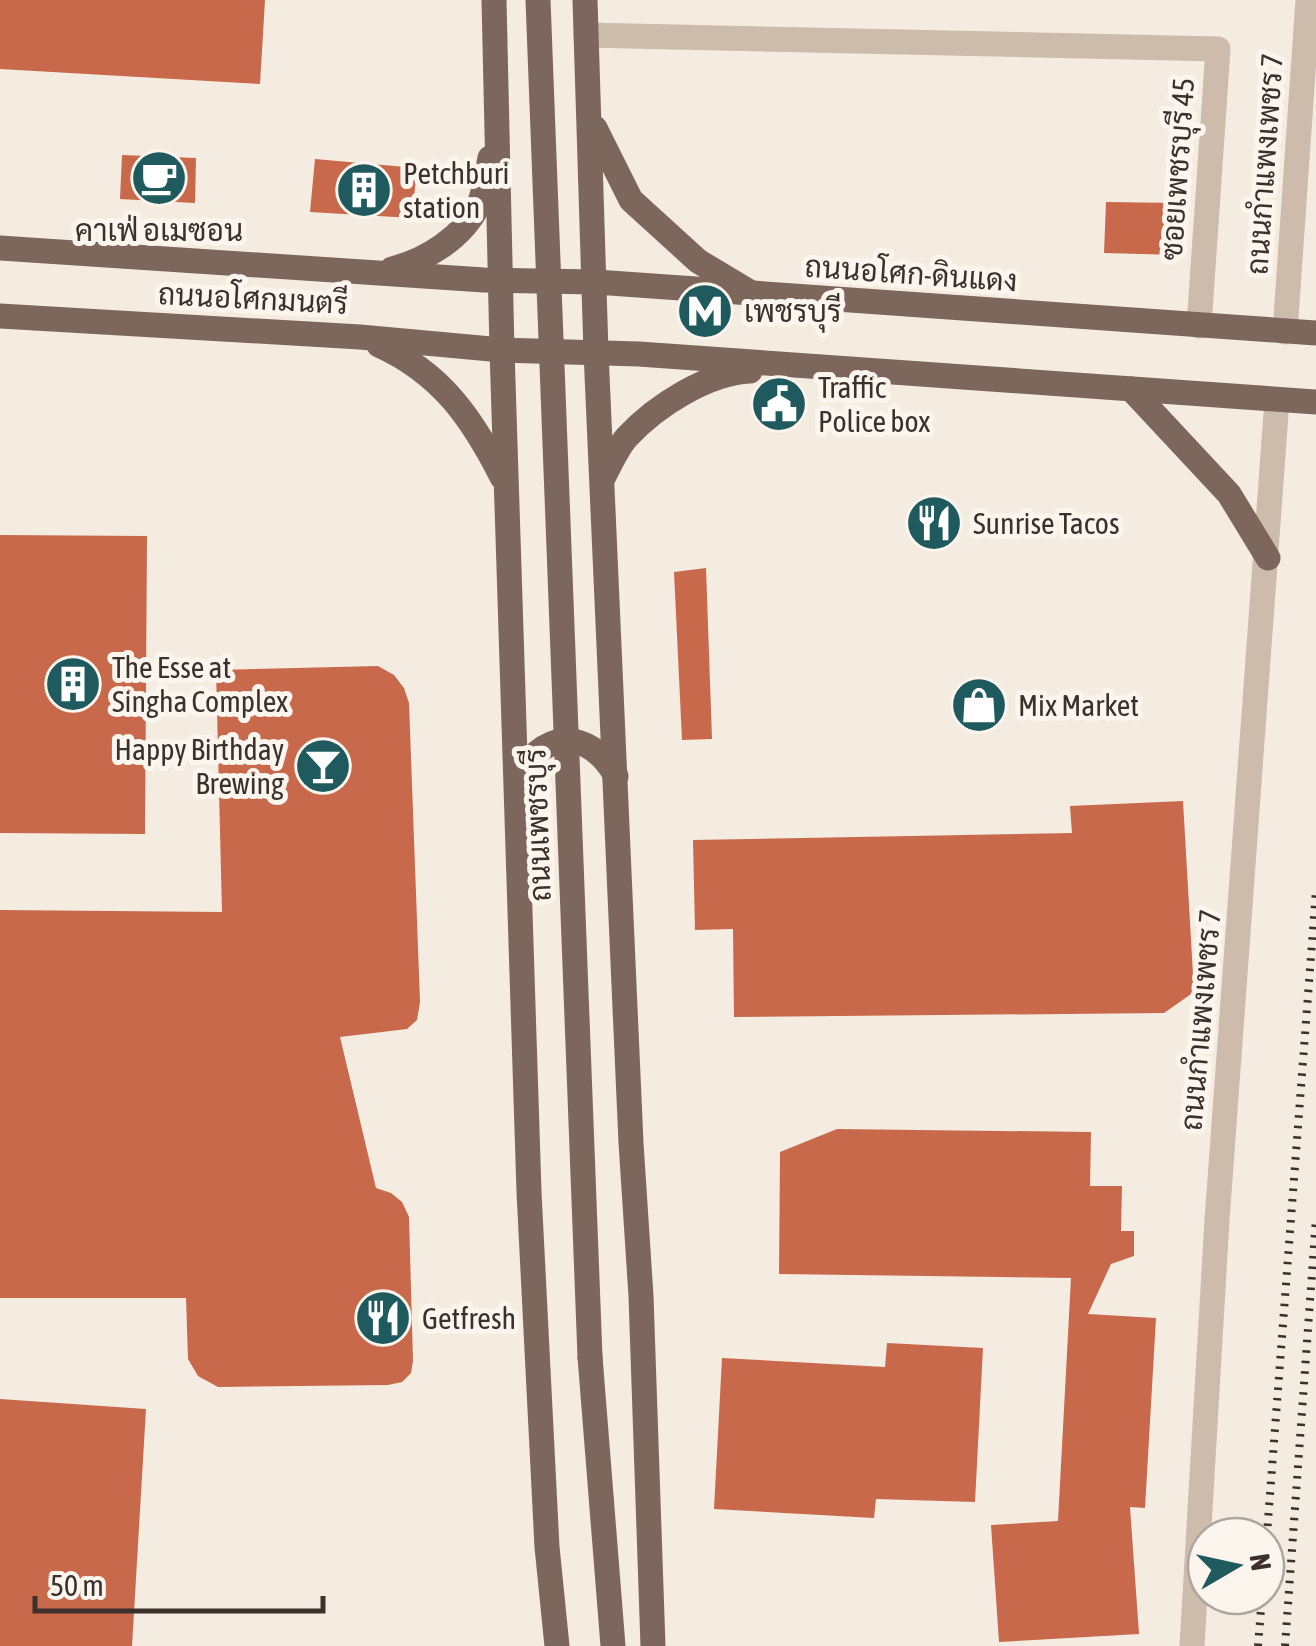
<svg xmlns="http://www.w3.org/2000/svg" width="1316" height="1646" viewBox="0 0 1316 1646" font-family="'Asap Condensed',Sarabun,sans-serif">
  <rect width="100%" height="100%" fill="#f4ebe1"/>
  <g fill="#c8694b">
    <path d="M0 0H265L260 84 0 69Z"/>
    <path d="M122 155 196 158 195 203 120 199Z"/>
    <path d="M315 159 417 168 412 218 310 212Z"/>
    <path d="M1106 202 1179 203 1178 255 1104 253Z"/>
    <path d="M0 535 147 536 145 834 0 833Z"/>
    <path d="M706 568 712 739 682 740 674 572Z"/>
    <path d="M378 666 394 675 404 688 409 703 420 1002 417 1020 407 1029 340 1037 376 1188 391 1193 402 1202 409 1217 413 1361 411 1373 402 1382 388 1385 218 1387 198 1376 188 1359 186 1298H0V910L222 912 216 670Z"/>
    <path d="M1183 801 1194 992 1164 1013 734 1017 733 929 695 930 693 840 1072 833 1070 806Z"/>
    <path d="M837 1129 1091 1132 1090 1186H1122L1121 1231H1134V1256L1111 1264 1088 1314 1156 1318 1145 1508 1130 1507 1139 1634 999 1642 991 1525 1058 1521 1071 1278 779 1274 780 1152Z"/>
    <path d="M887 1343 983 1348 975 1502 876 1499 874 1518 714 1509 722 1358 885 1367Z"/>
    <path d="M0 1399 146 1409 132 1646H0Z"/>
  </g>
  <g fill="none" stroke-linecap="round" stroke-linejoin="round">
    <path stroke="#cdbbac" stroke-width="25" d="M586 35 1218 49 1199 326"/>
    <g stroke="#cdbbac" stroke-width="25">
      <path d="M1285 332 1308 0"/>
      <path d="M1192 1646 1217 1220 1277 400"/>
    </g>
    <g stroke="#7d675c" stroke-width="25">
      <path d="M494 0 502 350 529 1192 547 1547 557 1646"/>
      <path d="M585 0 596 352 631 1143 641 1296 653 1646"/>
      <path d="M595 128 631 200 698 261 748 291"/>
      <path d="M0 248 484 280 596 282 1316 333"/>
      <path d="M392 269C426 260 463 238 479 204 485 190 487 173 490 158"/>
      <path d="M0 316 360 337 502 350 639 354 1316 402"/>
      <path d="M379 345C441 373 472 418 502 477"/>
      <path d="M1131 389 1229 494 1268 558"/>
      <path d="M603 478C610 465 617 448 627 437 656 406 707 373 750 371"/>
      <path d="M517 782C539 730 588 726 616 776"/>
      <path d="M590 1357 613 1646"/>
    </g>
    <g stroke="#3b302b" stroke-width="8" stroke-dasharray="2.5 8" stroke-linecap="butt">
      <path d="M1266 1547 1316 890"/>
      <path d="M1266 1581 1270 1536"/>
      <path d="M1258 1646 1262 1596"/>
      <path d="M1285 1646 1316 1218"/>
    </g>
    <path stroke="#7d675c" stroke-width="25" d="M538 0 590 1357"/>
  </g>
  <defs>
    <g id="cafe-disc" transform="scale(2.875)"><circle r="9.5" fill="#1f5a5e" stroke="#fbf5ee"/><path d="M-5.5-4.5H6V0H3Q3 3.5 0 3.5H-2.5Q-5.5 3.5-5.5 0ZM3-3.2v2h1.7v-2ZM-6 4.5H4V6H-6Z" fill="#fff"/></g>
    <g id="building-disc" transform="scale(2.875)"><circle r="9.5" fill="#1f5a5e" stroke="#fbf5ee"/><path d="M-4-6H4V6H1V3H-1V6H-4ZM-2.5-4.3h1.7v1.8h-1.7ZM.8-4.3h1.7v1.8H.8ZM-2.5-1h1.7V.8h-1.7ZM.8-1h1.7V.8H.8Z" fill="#fff"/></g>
    <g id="metro-disc" transform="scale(2.875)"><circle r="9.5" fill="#1f5a5e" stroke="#fbf5ee"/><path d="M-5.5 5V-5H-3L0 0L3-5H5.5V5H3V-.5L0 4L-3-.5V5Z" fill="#fff"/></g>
    <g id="civic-disc" transform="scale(2.875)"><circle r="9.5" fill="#1f5a5e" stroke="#fbf5ee"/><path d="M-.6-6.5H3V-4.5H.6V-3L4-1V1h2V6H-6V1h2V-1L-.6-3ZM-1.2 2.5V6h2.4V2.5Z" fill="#fff"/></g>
    <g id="restaurant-disc" transform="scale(2.875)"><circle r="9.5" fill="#1f5a5e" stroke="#fbf5ee"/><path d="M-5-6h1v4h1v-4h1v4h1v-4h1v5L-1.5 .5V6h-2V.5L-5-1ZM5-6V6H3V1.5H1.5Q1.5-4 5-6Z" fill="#fff"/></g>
    <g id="shop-disc" transform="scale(2.875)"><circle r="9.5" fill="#1f5a5e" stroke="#fbf5ee"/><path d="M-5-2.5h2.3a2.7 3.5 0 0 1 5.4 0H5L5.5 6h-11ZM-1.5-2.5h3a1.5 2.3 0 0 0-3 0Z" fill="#fff"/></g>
    <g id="bar-disc" transform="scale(2.875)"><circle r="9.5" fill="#1f5a5e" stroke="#fbf5ee"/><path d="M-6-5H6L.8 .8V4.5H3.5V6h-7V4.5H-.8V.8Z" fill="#fff"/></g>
  </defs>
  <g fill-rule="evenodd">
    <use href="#cafe-disc" x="159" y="178"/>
    <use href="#building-disc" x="364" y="190"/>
    <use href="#metro-disc" x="705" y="311"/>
    <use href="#civic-disc" x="779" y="404"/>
    <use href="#restaurant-disc" x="934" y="523"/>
    <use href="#building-disc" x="73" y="684"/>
    <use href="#shop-disc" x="979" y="705"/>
    <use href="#bar-disc" x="323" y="766"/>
    <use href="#restaurant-disc" x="383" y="1318"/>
  </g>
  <g text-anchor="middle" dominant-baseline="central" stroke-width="10" stroke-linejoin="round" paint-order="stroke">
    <g font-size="30" fill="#3b302b" stroke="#fbf5ee">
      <text transform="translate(1264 164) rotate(-86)">ถนนกำแพงเพชร 7</text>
      <text transform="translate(1177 169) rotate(-86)">ซอยเพชรบุรี 45</text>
      <text transform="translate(911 273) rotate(4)">ถนนอโศก-ดินแดง</text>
      <text transform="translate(253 298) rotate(3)">ถนนอโศกมนตรี</text>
      <text transform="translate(537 825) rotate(-92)">ถนนเพชรบุรี</text>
      <text transform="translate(1200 1020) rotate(-85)">ถนนกำแพงเพชร 7</text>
    </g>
    <g font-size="30" fill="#3b302b" stroke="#fbf5ee" text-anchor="start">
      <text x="403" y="173">Petchburi<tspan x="403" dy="34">station</tspan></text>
      <text x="159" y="230" text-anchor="middle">คาเฟ่ อเมซอน</text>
      <text x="744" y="311">เพชรบุรี</text>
      <text x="818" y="387">Traffic<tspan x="818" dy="34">Police box</tspan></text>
      <text x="973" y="523">Sunrise Tacos</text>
      <text x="112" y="667">The Esse at<tspan x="112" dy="34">Singha Complex</tspan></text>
      <text x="1018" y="705">Mix Market</text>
      <text x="284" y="749" text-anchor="end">Happy Birthday<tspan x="284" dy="34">Brewing</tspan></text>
      <text x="422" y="1318">Getfresh</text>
    </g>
  </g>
  <g transform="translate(1236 1566) rotate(81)"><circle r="48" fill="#fbf5ee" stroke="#aea6a0" stroke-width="2.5"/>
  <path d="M0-8L18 38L0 25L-18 38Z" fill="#1f5a5e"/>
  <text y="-15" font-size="28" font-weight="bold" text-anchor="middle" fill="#3b302b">N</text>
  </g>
  <path d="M35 1596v15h288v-15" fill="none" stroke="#3b302b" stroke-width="5"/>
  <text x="50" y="1596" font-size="30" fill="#3b302b" stroke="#fbf5ee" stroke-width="8" paint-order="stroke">50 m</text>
</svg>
